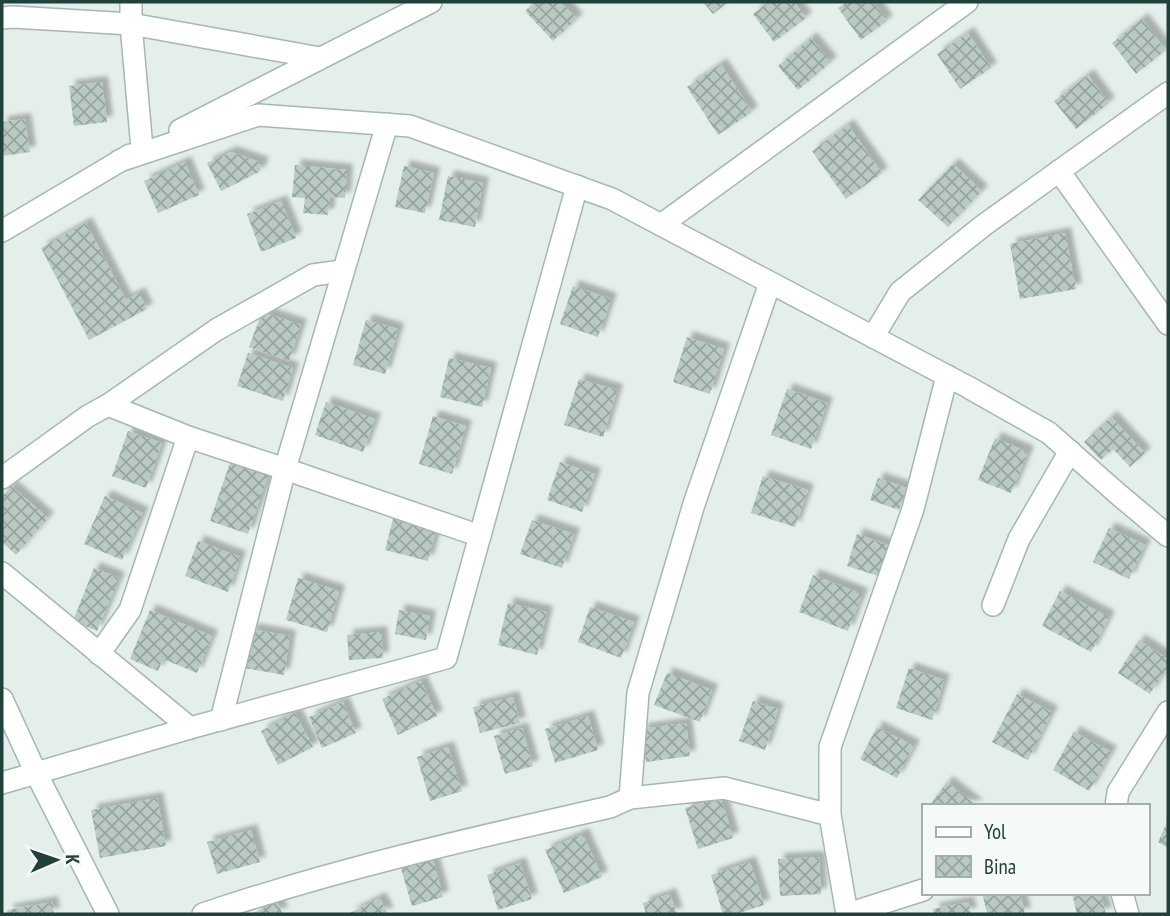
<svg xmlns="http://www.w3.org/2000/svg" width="1170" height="916" viewBox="0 0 1170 916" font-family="'PT Sans Narrow',sans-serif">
  <defs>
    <pattern id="building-cross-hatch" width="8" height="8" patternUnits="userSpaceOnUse" patternTransform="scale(1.75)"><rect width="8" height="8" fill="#b9c9c4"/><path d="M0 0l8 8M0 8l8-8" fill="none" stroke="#96a5a0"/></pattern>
    <filter id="shadow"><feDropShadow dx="6" dy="-6" stdDeviation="2" flood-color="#0004"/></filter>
  </defs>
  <rect width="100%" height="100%" fill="#e4eeeb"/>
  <g fill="url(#building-cross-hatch)" filter="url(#shadow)">
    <path d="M535 2H562L577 19 553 41 525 11Z"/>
    <path d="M703 2H728L713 14Z"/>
    <path d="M769 2H794L806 18 774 42 753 14Z"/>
    <path d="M847 2H873L887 21 861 40 838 8Z"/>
    <path d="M1142 19 1166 50 1136 74 1112 43Z"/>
    <path d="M968 33 991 68 960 89 937 54Z"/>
    <path d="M811 38 831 62 798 90 778 66Z"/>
    <path d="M721 64 752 112 718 135 687 87Z"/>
    <path d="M1088 75 1109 103 1076 129 1054 101Z"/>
    <path d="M102 82 107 122 74 126 69 86Z"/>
    <path d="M25 119 30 152 3 156 2 122Z"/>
    <path d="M848 125 882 173 846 199 812 151Z"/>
    <path d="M231 152 263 163 259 172 221 191 207 163Z"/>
    <path d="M185 162 199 195 158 213 144 181Z"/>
    <path d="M953 164 982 191 948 227 918 200Z"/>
    <path d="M295 165 347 170 345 198 330 197 328 215 303 213 305 198 292 197Z"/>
    <path d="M404 166 434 173 425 213 395 207Z"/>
    <path d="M448 176 483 183 475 227 439 220Z"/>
    <path d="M281 201 296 238 261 252 247 214Z"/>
    <path d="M86 223 126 300 139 293 147 309 89 340 41 248Z"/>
    <path d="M1065 233 1076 289 1020 299 1010 244Z"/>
    <path d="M573 286 611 299 598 337 560 324Z"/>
    <path d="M262 312 301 325 289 361 249 347Z"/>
    <path d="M366 320 398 329 385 374 353 365Z"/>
    <path d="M687 337 724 349 710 394 673 382Z"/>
    <path d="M248 353 293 368 283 401 237 386Z"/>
    <path d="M449 358 491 368 482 407 440 397Z"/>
    <path d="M579 379 617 390 603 437 564 425Z"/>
    <path d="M787 389 827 403 811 449 771 435Z"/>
    <path d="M326 402 375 419 363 452 315 435Z"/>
    <path d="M433 416 466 426 452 474 419 464Z"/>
    <path d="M1111 417 1145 453 1130 467 1113 449 1101 460 1084 442Z"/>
    <path d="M128 431 162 443 146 488 112 476Z"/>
    <path d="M995 438 1028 452 1011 493 978 480Z"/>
    <path d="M233 454 271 467 248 534 210 521Z"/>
    <path d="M560 462 595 474 582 512 547 500Z"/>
    <path d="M763 476 808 490 795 527 751 513Z"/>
    <path d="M878 478 907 488 899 510 870 500Z"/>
    <path d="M11 486 48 518 16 555 2 542V497Z"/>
    <path d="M105 496 143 513 122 560 84 544Z"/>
    <path d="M394 515 437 526 428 561 385 550Z"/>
    <path d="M532 520 574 534 562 568 520 554Z"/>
    <path d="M1109 528 1145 545 1129 579 1093 562Z"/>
    <path d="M857 534 891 546 881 577 847 566Z"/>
    <path d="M198 541 240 557 228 592 185 576Z"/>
    <path d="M94 568 119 578 97 631 73 621Z"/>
    <path d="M813 575 862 594 848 631 799 612Z"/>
    <path d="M298 578 339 591 327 632 286 620Z"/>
    <path d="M1060 591 1109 617 1091 652 1042 626Z"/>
    <path d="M508 603 547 612 537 655 498 645Z"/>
    <path d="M590 607 634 622 621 658 578 642Z"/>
    <path d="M150 610 212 636 197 673 163 659 158 671 130 659Z"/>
    <path d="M399 610 430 616 426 640 395 634Z"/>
    <path d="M251 629 290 636 284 675 244 668Z"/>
    <path d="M381 632 383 658 349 660 347 635Z"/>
    <path d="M1139 640 1168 659V666L1150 694 1118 673Z"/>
    <path d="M909 668 944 680 932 720 896 708Z"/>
    <path d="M667 673 712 690 700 722 654 705Z"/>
    <path d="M421 681 437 716 398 735 382 699Z"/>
    <path d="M1017 694 1052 712 1028 760 992 742Z"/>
    <path d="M513 697 520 723 480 733 473 707Z"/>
    <path d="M753 701 778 709 765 750 739 741Z"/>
    <path d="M343 702 356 733 322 748 309 717Z"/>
    <path d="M295 713 313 747 278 765 261 731Z"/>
    <path d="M588 716 598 750 555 763 545 729Z"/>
    <path d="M686 723 690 756 646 762 641 729Z"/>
    <path d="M877 727 914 746 897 778 860 759Z"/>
    <path d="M522 728 533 766 505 774 494 736Z"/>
    <path d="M1074 732 1111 752 1089 791 1053 770Z"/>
    <path d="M448 747 462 791 430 801 417 757Z"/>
    <path d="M947 782 978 806H929Z"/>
    <path d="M721 797 733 838 698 849 685 808Z"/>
    <path d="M157 798 166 846 100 858 91 810Z"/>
    <path d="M1168 820V848L1158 842Z"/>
    <path d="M251 830 260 862 217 874 207 842Z"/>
    <path d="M583 834 602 877 564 893 545 850Z"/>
    <path d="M431 852 443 897 412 906 399 862Z"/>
    <path d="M819 857 821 894 780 896 778 859Z"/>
    <path d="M750 862 764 905 736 914H723L711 875Z"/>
    <path d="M520 863 532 899 498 910 487 875Z"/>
    <path d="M993 893H1020L1025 914H987L983 896Z"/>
    <path d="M1072 893H1100L1106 914H1077Z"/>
    <path d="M670 894 677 914H646L643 903Z"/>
    <path d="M380 898 388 914H348Z"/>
    <path d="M276 901 283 914H252Z"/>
    <path d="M52 902 54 914H8L7 910Z"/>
    <path d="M968 902 971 914H934L933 909Z"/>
  </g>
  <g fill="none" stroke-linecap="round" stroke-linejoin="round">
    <g stroke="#a6b7b3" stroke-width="24">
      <g id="minor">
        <path d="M131 2V24L142 149"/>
        <path d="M2 18 13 17 131 24 320 58"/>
        <path d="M180 130 431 2"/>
        <path d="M119 161 258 115 410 126 612 199 968 387 1049 433 1118 494 1168 536"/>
        <path d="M1059 171 1168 324"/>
        <path d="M661 225 967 2"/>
        <path d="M2 231 130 155"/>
        <path d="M873 337 900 292 984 225 1168 93"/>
        <path d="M108 405 188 437 285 469 480 536"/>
        <path d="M2 478 88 416 108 405 216 330 313 275 342 271"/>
        <path d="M2 573 190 728"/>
        <path d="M993 605 1019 539 1070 451"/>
        <path d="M99 654 130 610 188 437"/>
        <path d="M2 699 36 773 108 914"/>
        <path d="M221 720 285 469 387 124"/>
        <path d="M2 783 190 728 446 658 577 186"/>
        <path d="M630 798 638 693 694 504 770 283"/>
        <path d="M1116 806 1118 792 1168 712"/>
        <path d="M1122 893 1128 914"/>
        <path d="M203 914C336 869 473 838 610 807L630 798 724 788 830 815"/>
        <path d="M847 914 830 815V747L913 509 947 376"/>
        <path d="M848 914 923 890"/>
      </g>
    </g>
    <use href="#minor" stroke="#fff" stroke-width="21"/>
  </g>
  <rect width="1170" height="916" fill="none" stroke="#22413d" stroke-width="7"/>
  <rect x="922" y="804" width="228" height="91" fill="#f5faf8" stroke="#a1b0ad" stroke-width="2"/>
  <rect x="936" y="827" width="35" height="10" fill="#ffffff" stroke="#a1b0ad" stroke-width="2"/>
  <text x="984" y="839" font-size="21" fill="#22413d">Yol</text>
  <rect x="936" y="856" width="35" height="21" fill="url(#building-cross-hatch)" stroke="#a1b0ad" stroke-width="2"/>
  <text x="984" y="874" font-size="21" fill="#22413d">Bina</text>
  <g transform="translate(56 860) rotate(88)" stroke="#f5faf8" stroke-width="5" paint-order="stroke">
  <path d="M0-5L12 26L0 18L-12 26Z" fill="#22413d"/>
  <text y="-10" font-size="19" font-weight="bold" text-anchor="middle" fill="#22413d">K</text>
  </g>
</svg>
